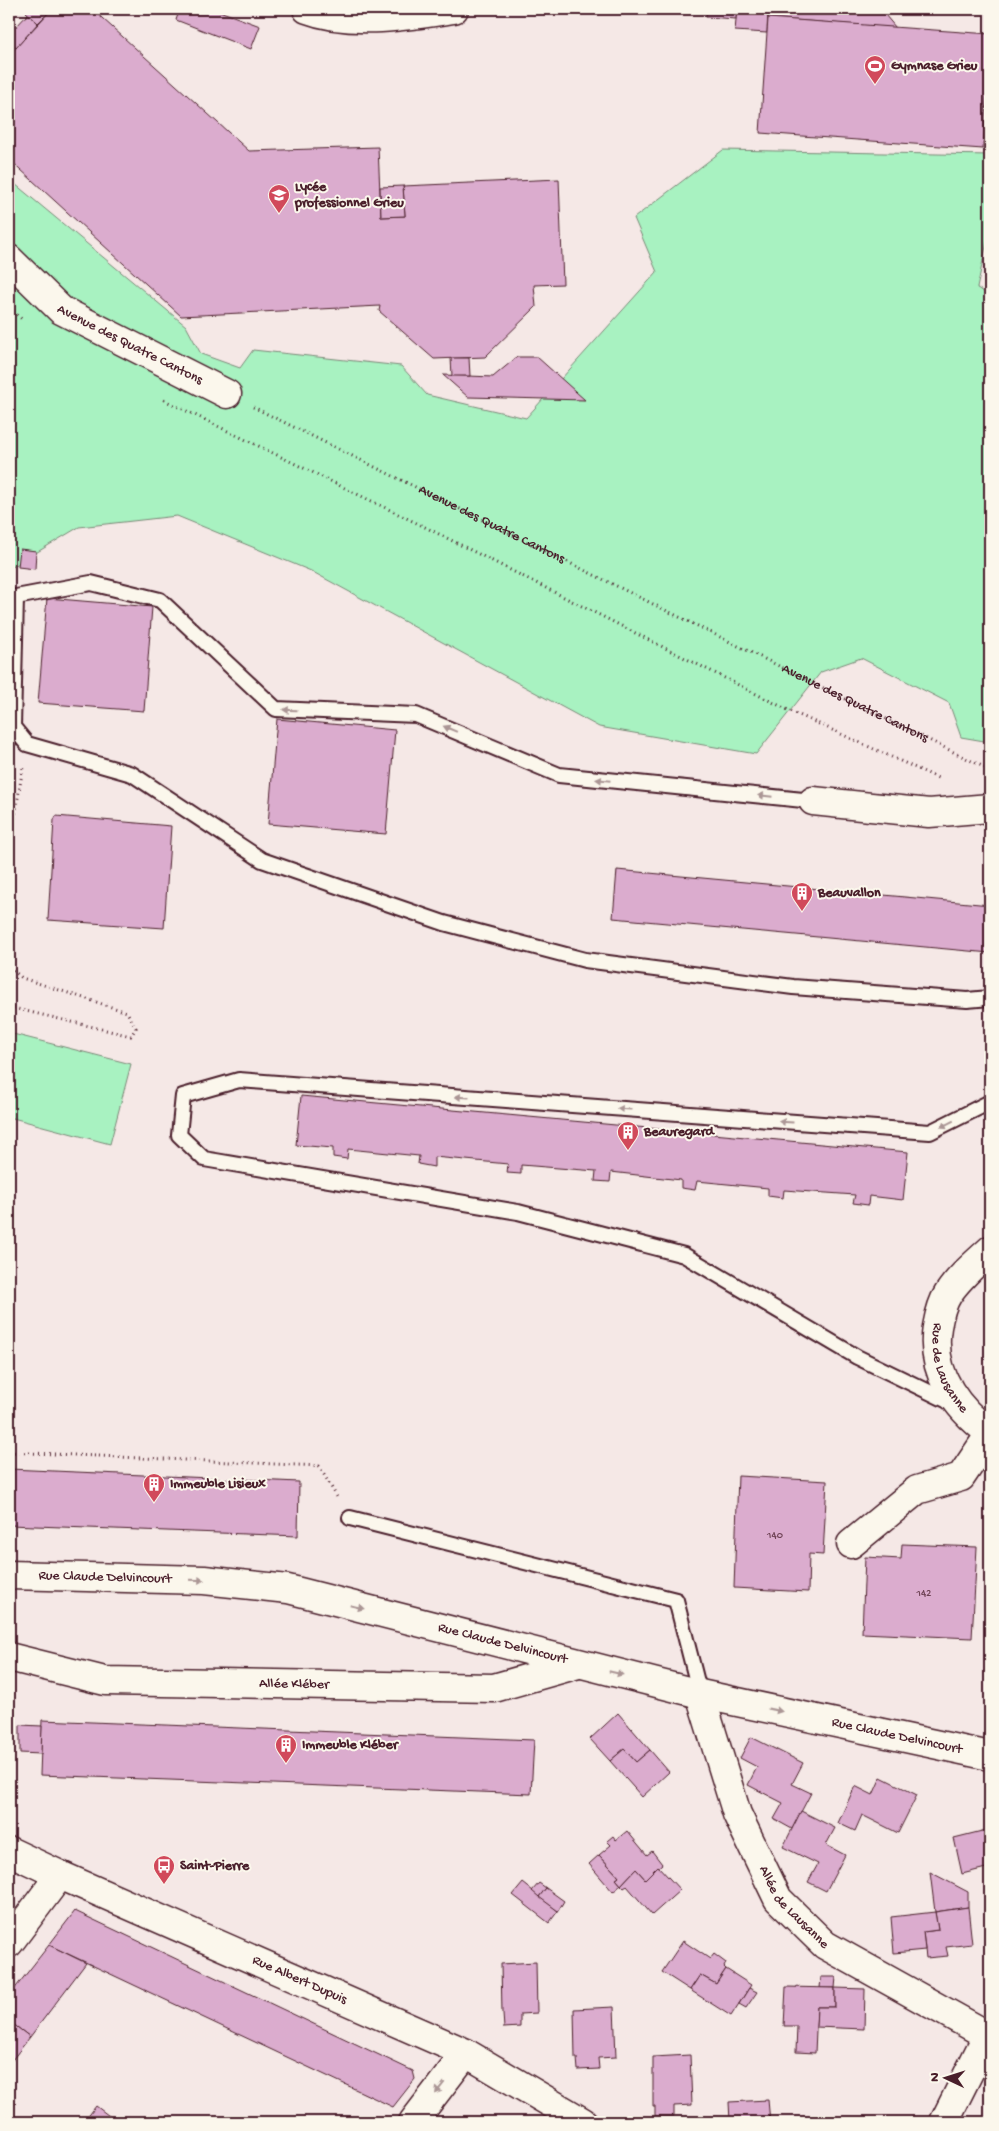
<svg xmlns="http://www.w3.org/2000/svg" width="999" height="2131" viewBox="0 0 999 2131" font-family="'Gochi Hand',sans-serif">
  <rect width="100%" height="100%" fill="#f5e8e6"/>
  <filter id="ink" filterUnits="userSpaceOnUse"><feTurbulence type="fractalNoise" baseFrequency=".02" numOctaves="2"/><feDisplacementMap in="SourceGraphic" scale="10" xChannelSelector="R" yChannelSelector="G"/><feConvolveMatrix kernelMatrix="1 2 1 2 8 2 1 2 1" color-interpolation-filters="sRGB"/></filter>
  <g filter="url(#ink)">
    <g fill="#a8f2c1" stroke="#798876">
      <path d="M723 150 990 155V228L977 288 990 295V742L961 737 949 703 861 658 821 672 756 754 599 727 311 571 177 516 79 527 9 569V179L186 326 201 354 240 368 253 350 401 366 427 395 526 418 657 272 634 218Z"/>
      <path d="M9 1033 131 1064 110 1144 9 1117Z"/>
    </g>
    <g fill="#dbacce" stroke="#4a1f2b">
      <path d="M29 9H52L38 23 26 12Z"/>
      <path d="M52 9H92L249 151 378 147 381 217 405 216 403 186 559 179 563 284 534 285 536 307 485 357 434 359 379 311 380 306 181 316 9 159V55Z"/>
      <path d="M180 9H214L260 26 251 49 176 20Z"/>
      <path d="M707 9H737L736 19 706 17Z"/>
      <path d="M737 9H768L767 33 735 31Z"/>
      <path d="M768 9H880L896 28 768 18Z"/>
      <path d="M28 14 38 23 16 48 9 41V30L13 25 15 28Z"/>
      <path d="M768 18 990 34 983 149 760 133Z"/>
      <path d="M403 186 405 216 381 217 380 187Z"/>
      <path d="M517 357H537L585 400 468 397 443 375 493 377Z"/>
      <path d="M451 358H469L470 376H452Z"/>
      <path d="M20 549 36 551 35 569 18 567Z"/>
      <path d="M47 598 152 607 144 711 38 703Z"/>
      <path d="M277 719 395 730 386 834 268 824Z"/>
      <path d="M56 816 171 826 164 928 48 920 54 820Z"/>
      <path d="M617 870 990 905V953L613 918Z"/>
      <path d="M301 1096 908 1152 903 1200 869 1196 868 1205 853 1203 855 1195 784 1190 783 1198 768 1196V1188L697 1181 695 1190 681 1188V1180L611 1172 610 1182 595 1181 596 1171 521 1165V1174L507 1173 508 1164 434 1157V1167L418 1164 419 1156 348 1149 347 1159 333 1157V1148L296 1145Z"/>
      <path d="M9 1469 299 1482 298 1536 9 1525Z"/>
      <path d="M738 1476 827 1481 823 1555 809 1554 808 1592 734 1588Z"/>
      <path d="M902 1544 977 1547 972 1638 862 1633 865 1557 901 1559Z"/>
      <path d="M618 1713 650 1750 636 1762 624 1749 610 1761 590 1739Z"/>
      <path d="M42 1720 534 1740 531 1794 40 1775Z"/>
      <path d="M20 1725 42 1726 41 1754 20 1753Z"/>
      <path d="M751 1737 803 1763 792 1784 811 1793 792 1829 774 1819 783 1803 748 1785 757 1767 740 1758Z"/>
      <path d="M624 1749 636 1762 650 1750 669 1772 642 1797 610 1761Z"/>
      <path d="M881 1777 917 1795 898 1833 862 1815 855 1831 838 1823 855 1786 873 1795Z"/>
      <path d="M801 1811 835 1828 826 1845 845 1855 826 1891 808 1882 818 1864 783 1847Z"/>
      <path d="M990 1829V1867L962 1874 954 1838Z"/>
      <path d="M627 1831 647 1855 652 1851 662 1864 645 1879 636 1869 621 1885 616 1879 619 1877 599 1855 611 1845 607 1841 613 1836 616 1840Z"/>
      <path d="M599 1855 619 1877 616 1879 621 1885 613 1892 589 1864Z"/>
      <path d="M658 1866 680 1890 652 1915 627 1886 624 1888 621 1885 636 1869 645 1879Z"/>
      <path d="M930 1872 968 1892V1907L935 1912Z"/>
      <path d="M523 1883 558 1911 549 1923 513 1895Z"/>
      <path d="M539 1883 546 1888 539 1897 532 1891Z"/>
      <path d="M546 1888 564 1901 558 1911 539 1897Z"/>
      <path d="M968 1907 972 1944 946 1947 948 1956 926 1958 923 1932 938 1930 935 1912Z"/>
      <path d="M75 1911 413 2071 415 2079 393 2107 49 1945Z"/>
      <path d="M935 1912 938 1930 923 1932 925 1950 894 1953 891 1917Z"/>
      <path d="M683 1941 710 1959 714 1954 726 1963 724 1967 726 1969 716 1984 700 1975 690 1990 662 1972Z"/>
      <path d="M49 1945 86 1963 30 2037 9 2021V1996Z"/>
      <path d="M536 1962 537 2013 520 2014V2027L504 2028 503 2014 502 2013 501 1964Z"/>
      <path d="M726 1969 751 1985 731 2016 690 1990 700 1975 716 1984Z"/>
      <path d="M821 1977H836L835 1988H820Z"/>
      <path d="M786 1987 835 1988V2007H817L815 2053 796 2052 797 2026H784Z"/>
      <path d="M749 1988 757 1992 746 2008 739 2004Z"/>
      <path d="M835 1988 865 1989 864 2029 816 2027 817 2007H835Z"/>
      <path d="M614 2007 616 2057 598 2058 599 2069 578 2070 577 2058H575L574 2009Z"/>
      <path d="M9 2021 30 2037 9 2064Z"/>
      <path d="M690 2055 692 2105 674 2106V2116H655V2106H653V2057Z"/>
      <path d="M768 2100 770 2122H730L729 2102Z"/>
      <path d="M96 2106 117 2122H84Z"/>
    </g>
    <g fill="none" stroke-linecap="round" stroke-linejoin="round">
      <g stroke="#4a1f2b" stroke-width="18">
        <g id="service">
          <path d="M813 801 559 775 416 715 276 709 160 600 91 583 16 597 13 727 27 744 132 774 262 860 444 923 585 960 793 987 967 1000 990 998"/>
          <path d="M954 1404 857 1357 684 1255 518 1212 204 1159 179 1135 183 1096 239 1080 930 1132 990 1102"/>
          <path d="M350 1518 676 1600 700 1694"/>
        </g>
      </g>
      <g stroke="#4a1f2b" stroke-width="31">
        <g id="minor">
          <path d="M307 9C352 26 407 16 454 9"/>
          <path id="s2" d="M9 259 61 310 227 394"/>
          <path d="M813 801 929 813 990 808"/>
          <path id="s3" d="M990 1250C976 1263 959 1277 948 1294 942 1303 939 1316 937 1327 930 1372 955 1407 990 1433"/>
          <path d="M851 1544 917 1490 961 1477 990 1434"/>
          <path id="s4" d="M9 1575 204 1580 288 1589 700 1694 990 1756"/>
          <path id="s5" d="M9 1657 105 1681 494 1688 578 1664"/>
          <path id="s6" d="M700 1694 737 1814 778 1899 825 1945 987 2035"/>
          <path id="s7" d="M9 1851 60 1875 466 2053 583 2122"/>
          <path d="M9 1943 60 1875"/>
          <path d="M413 2122 466 2053"/>
          <path d="M944 2122 990 2030"/>
        </g>
      </g>
      <g stroke="#4a1f2b" stroke-width="3" stroke-dasharray="1 4" stroke-linecap="butt">
        <path d="M9 308 24 321"/>
        <path d="M164 400 429 529 786 709 940 779"/>
        <path id="s1" d="M253 407 990 770"/>
        <path d="M9 853 23 767"/>
        <path d="M9 967 22 978 127 1012 136 1028 131 1036 9 1007"/>
        <path d="M9 1452 319 1466 337 1497"/>
      </g>
      <use href="#service" stroke="#fbf7ec" stroke-width="14"/>
      <use href="#minor" stroke="#fbf7ec" stroke-width="28"/>
    </g>
    <defs><path id="oneway-solid" d="M-6-.8H1V-3.2L6.5 0L1 3.2V.8H-6Z" transform="scale(1.25)"/></defs>
    <g fill="#ab9695">
      <use href="#oneway-solid" transform="translate(290 710) rotate(-178)"/>
      <use href="#oneway-solid" transform="translate(450 729) rotate(-157)"/>
      <use href="#oneway-solid" transform="translate(603 780) rotate(-174)"/>
      <use href="#oneway-solid" transform="translate(765 796) rotate(-174)"/>
      <use href="#oneway-solid" transform="translate(462 1097) rotate(-176)"/>
      <use href="#oneway-solid" transform="translate(624 1109) rotate(-176)"/>
      <use href="#oneway-solid" transform="translate(786 1122) rotate(-176)"/>
      <use href="#oneway-solid" transform="translate(947 1124) rotate(154)"/>
      <use href="#oneway-solid" transform="translate(197 1580) rotate(2)"/>
      <use href="#oneway-solid" transform="translate(357 1607) rotate(14)"/>
      <use href="#oneway-solid" transform="translate(616 1673) rotate(14)"/>
      <use href="#oneway-solid" transform="translate(775 1710) rotate(12)"/>
      <use href="#oneway-solid" transform="translate(440 2088) rotate(128)"/>
    </g>
  </g>
  <defs>
    <g id="stadium-pin" transform="scale(1.125)"><path d="M0 17L-7.5 6A9.5 9.5 0 1 1 7.5 6Z" fill="#d1495b" stroke="#fbf7ec"/><path d="M0-5a6.5 5 0 1 0 0 10a6.5 5 0 1 0 0-10ZM-3.5-1.8h7v3.6h-7Z" fill="#fff"/></g>
    <g id="school-pin" transform="scale(1.125)"><path d="M0 17L-7.5 6A9.5 9.5 0 1 1 7.5 6Z" fill="#d1495b" stroke="#fbf7ec"/><path d="M0-5L7-2L0 1L-7-2ZM-4 1L0 2.5L4 1V4Q0 6-4 4Z" fill="#fff"/></g>
    <g id="building-pin" transform="scale(1.125)"><path d="M0 17L-7.5 6A9.5 9.5 0 1 1 7.5 6Z" fill="#d1495b" stroke="#fbf7ec"/><path d="M-4-6H4V6H1V3H-1V6H-4ZM-2.5-4.3h1.7v1.8h-1.7ZM.8-4.3h1.7v1.8H.8ZM-2.5-1h1.7V.8h-1.7ZM.8-1h1.7V.8H.8Z" fill="#fff"/></g>
    <g id="bus-pin" transform="scale(1.125)"><path d="M0 17L-7.5 6A9.5 9.5 0 1 1 7.5 6Z" fill="#d1495b" stroke="#fbf7ec"/><path d="M-5-6H5V4H4V6H2V4H-2V6H-4V4H-5ZM-3.5-4V0h7V-4ZM-3.5 1.2v1.5H-2V1.2ZM2 1.2v1.5H3.5V1.2Z" fill="#fff"/></g>
  </defs>
  <g fill-rule="evenodd">
    <use href="#stadium-pin" x="875" y="66"/>
    <use href="#school-pin" x="279" y="195"/>
    <use href="#building-pin" x="802" y="893"/>
    <use href="#building-pin" x="628" y="1132"/>
    <use href="#building-pin" x="154" y="1484"/>
    <use href="#building-pin" x="286" y="1745"/>
    <use href="#bus-pin" x="164" y="1866"/>
  </g>
  <g text-anchor="middle" dominant-baseline="central" stroke-width="4" stroke-linejoin="round" paint-order="stroke">
    <g font-size="11" fill="#6e4254">
      <text x="775" y="1536">140</text>
      <text x="924" y="1594">142</text>
    </g>
    <g font-size="14" font-weight="bold" fill="#4a1f2b" stroke="#fbf7ec" text-anchor="start">
      <text x="891" y="66">Gymnase Grieu</text>
      <text x="295" y="187">Lycée<tspan x="295" dy="16">professionnel Grieu</tspan></text>
      <text x="818" y="893">Beauvallon</text>
      <text x="644" y="1132">Beauregard</text>
      <text x="170" y="1484">Immeuble Lisieux</text>
      <text x="302" y="1745">Immeuble Kléber</text>
      <text x="180" y="1866">Saint-Pierre</text>
    </g>
    <g font-size="14" fill="#4a1f2b" stroke="#fbf7ec">
      <text stroke="none"><textPath href="#s2" startOffset="150">Avenue des Quatre Cantons</textPath></text>
      <text stroke="none"><textPath href="#s1" startOffset="266">Avenue des Quatre Cantons</textPath></text>
      <text stroke="none"><textPath href="#s1" startOffset="671">Avenue des Quatre Cantons</textPath></text>
      <text stroke="none"><textPath href="#s3" startOffset="140">Rue de Lausanne</textPath></text>
      <text stroke="none"><textPath href="#s4" startOffset="96">Rue Claude Delvincourt</textPath></text>
      <text stroke="none"><textPath href="#s4" startOffset="501">Rue Claude Delvincourt</textPath></text>
      <text stroke="none"><textPath href="#s5" startOffset="288">Allée Kléber</textPath></text>
      <text stroke="none"><textPath href="#s4" startOffset="906">Rue Claude Delvincourt</textPath></text>
      <text stroke="none"><textPath href="#s6" startOffset="236">Allée de Lausanne</textPath></text>
      <text stroke="none"><textPath href="#s7" startOffset="318">Rue Albert Dupuis</textPath></text>
    </g>
  </g>
  <rect width="999" height="2131" fill="none" stroke="#fbf7ec" stroke-width="30"/>
  <rect x="15" y="15" width="969" height="2101" fill="none" stroke="#4a1f2b" stroke-width="2" filter="url(#ink)"/>
  <g transform="translate(946 2078) rotate(274)" stroke="#fbf7ec" stroke-width="4" paint-order="stroke">
  <path d="M0-4L9 19L0 12L-9 19Z" fill="#4a1f2b"/>
  <text y="-8" font-size="14" font-weight="bold" text-anchor="middle" fill="#4a1f2b">N</text>
  </g>
</svg>
